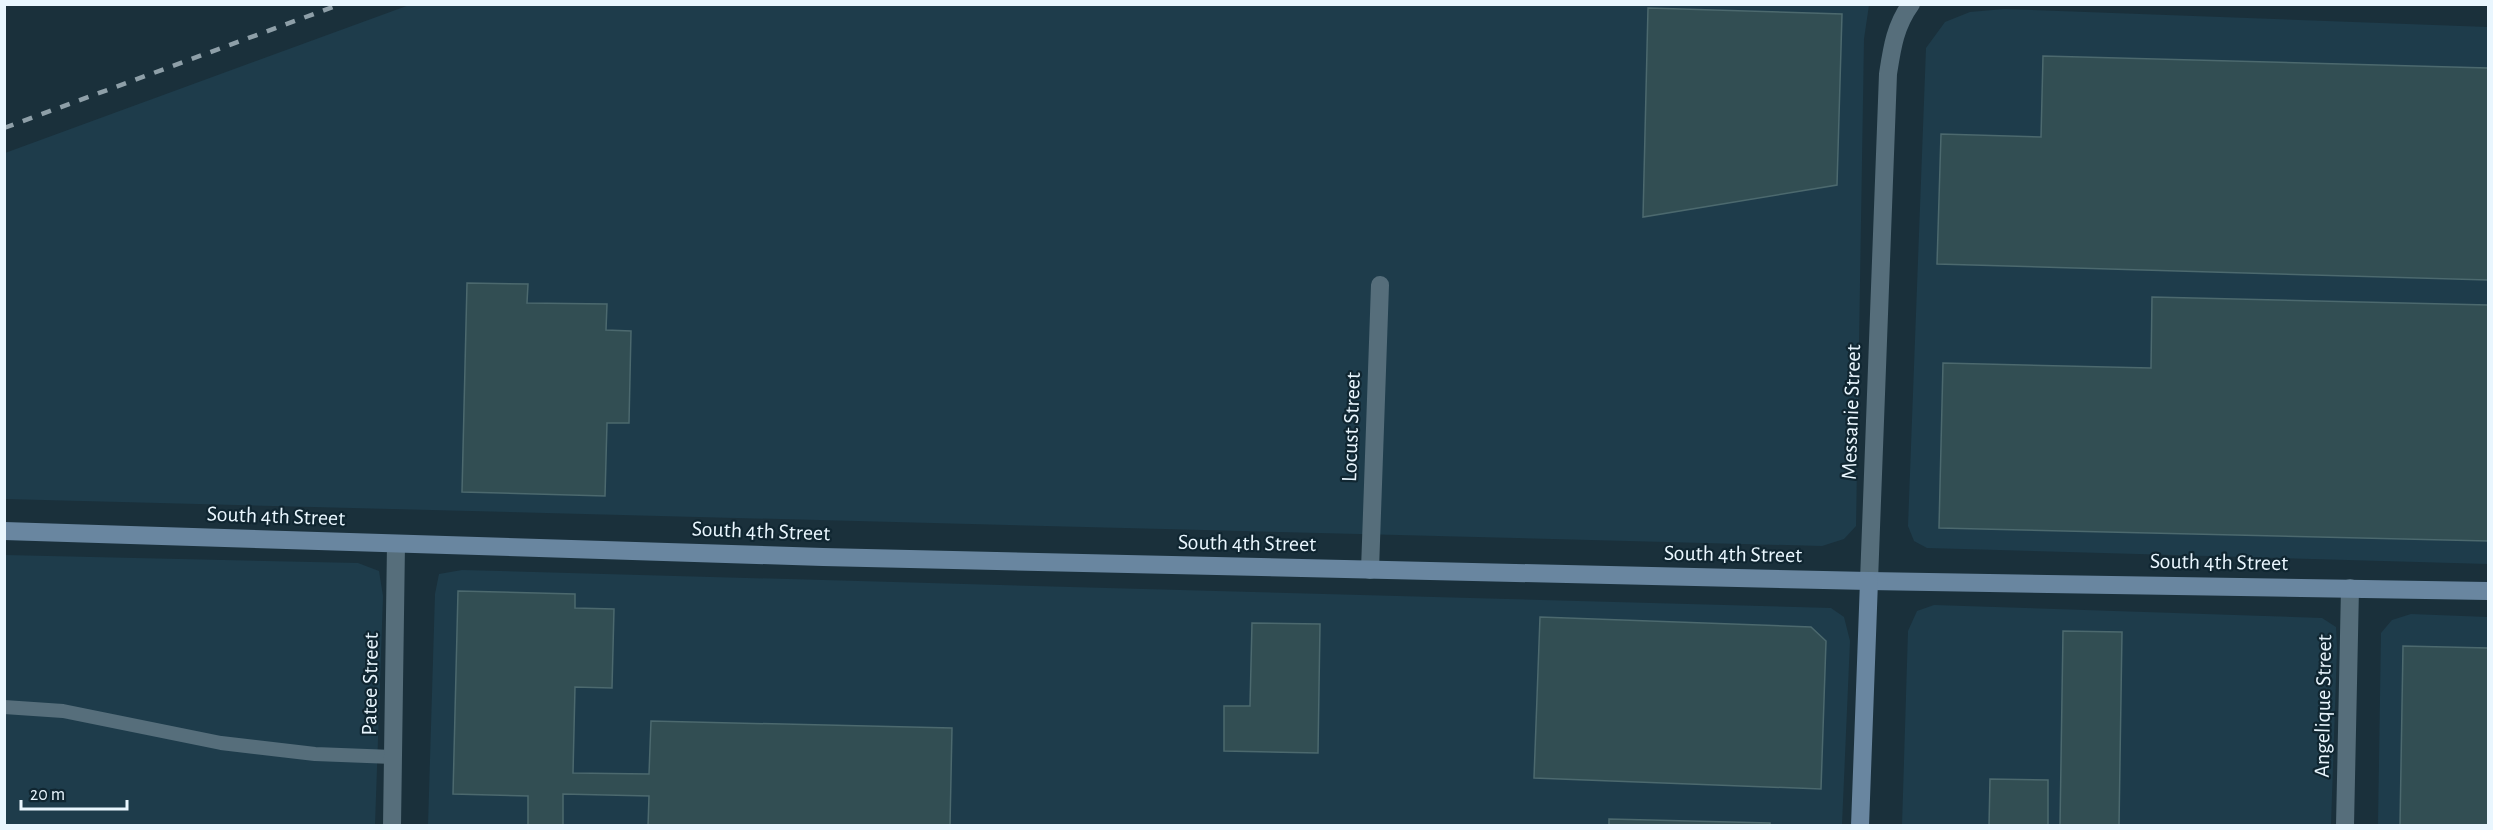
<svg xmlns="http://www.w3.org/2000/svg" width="2493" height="830" viewBox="0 0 2493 830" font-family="'Alegreya Sans',sans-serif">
  <rect width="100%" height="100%" fill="#1a303b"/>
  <g fill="#1e3c4b">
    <path d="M412 4 1869 5 1864 39 1856 526 1844 539 1822 546 5 499V153Z"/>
    <path d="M2004 9 2488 27V564L1927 548 1914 541 1908 526 1926 48 1945 22 1970 12Z"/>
    <path d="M5 555 358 563 379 571 383 596 375 825 5 826Z"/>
    <path d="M462 570 1831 608 1844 617 1850 641 1842 825 428 826 435 594 439 574Z"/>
    <path d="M1934 605 2322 618 2336 627 2337 648 2331 825 1902 826 1908 631 1917 611Z"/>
    <path d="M2411 614 2488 617V825L2378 826 2381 633 2392 620Z"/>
  </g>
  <g fill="#324e53" stroke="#4c696e" stroke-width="1.5">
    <path d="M1648 8 1842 14 1837 185 1643 217Z"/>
    <path d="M2043 56 2488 68V280L1937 264 1941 134 2041 137Z"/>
    <path d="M467 283 528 284 527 303 607 304 606 330 631 331 629 423H607L605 496 462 492Z"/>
    <path d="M2152 297 2488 305V541L1939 528 1943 363 2151 368Z"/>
    <path d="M458 591 575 594V608L614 609 612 688 575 687 573 773 649 774 651 721 952 728 950 826H648L649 796 563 794V826H528V796L453 794Z"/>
    <path d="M1540 617 1811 627 1826 641 1821 789 1534 778Z"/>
    <path d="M1252 623 1320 624 1318 753 1224 751V706H1250Z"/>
    <path d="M2063 631 2122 632 2119 826H2060Z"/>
    <path d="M2403 646 2488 648V826H2400Z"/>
    <path d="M1990 779 2048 780V826H1989Z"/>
    <path d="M1609 819 1770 823V826H1609Z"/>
  </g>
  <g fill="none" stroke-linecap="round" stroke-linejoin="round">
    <path stroke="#566e7b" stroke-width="14" d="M4 707 63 711 221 743 315 754 393 757"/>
    <g stroke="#566e7b" stroke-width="18">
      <path d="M1370 570 1380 285"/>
      <path d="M1869 581 1888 74C1892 48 1895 26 1911 4"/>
      <path d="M392 826 396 544"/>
      <path d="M2345 826 2350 588"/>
    </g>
    <g stroke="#6986a0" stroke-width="18">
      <path d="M4 531 823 557 1869 581 2488 591"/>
      <path d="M1860 826 1869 581"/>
    </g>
    <path stroke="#8e9fa8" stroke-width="4.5" stroke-dasharray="10 10" stroke-linecap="butt" d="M4 128 341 4"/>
  </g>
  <g text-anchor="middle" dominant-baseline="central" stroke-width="4.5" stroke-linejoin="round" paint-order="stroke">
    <g font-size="22" fill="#e9f6fe" stroke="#102631">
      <text transform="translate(1851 412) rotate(-88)">Messanie Street</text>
      <text transform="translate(1351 427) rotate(-88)">Locust Street</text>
      <text transform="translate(276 516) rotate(2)">South 4th Street</text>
      <text transform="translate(761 531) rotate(2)">South 4th Street</text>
      <text transform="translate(1247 543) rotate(1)">South 4th Street</text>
      <text transform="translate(1733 554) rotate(1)">South 4th Street</text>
      <text transform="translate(2219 562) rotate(1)">South 4th Street</text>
      <text transform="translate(370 684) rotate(-89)">Patee Street</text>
      <text transform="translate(2323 706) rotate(-89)">Angelique Street</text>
    </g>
  </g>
  <rect width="2493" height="830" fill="none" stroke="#e9f6fe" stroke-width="12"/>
  <path d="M21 800v9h106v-9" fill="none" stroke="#e9f6fe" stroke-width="3"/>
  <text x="30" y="800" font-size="18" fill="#e9f6fe" stroke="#102631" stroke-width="4.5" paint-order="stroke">20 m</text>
</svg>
